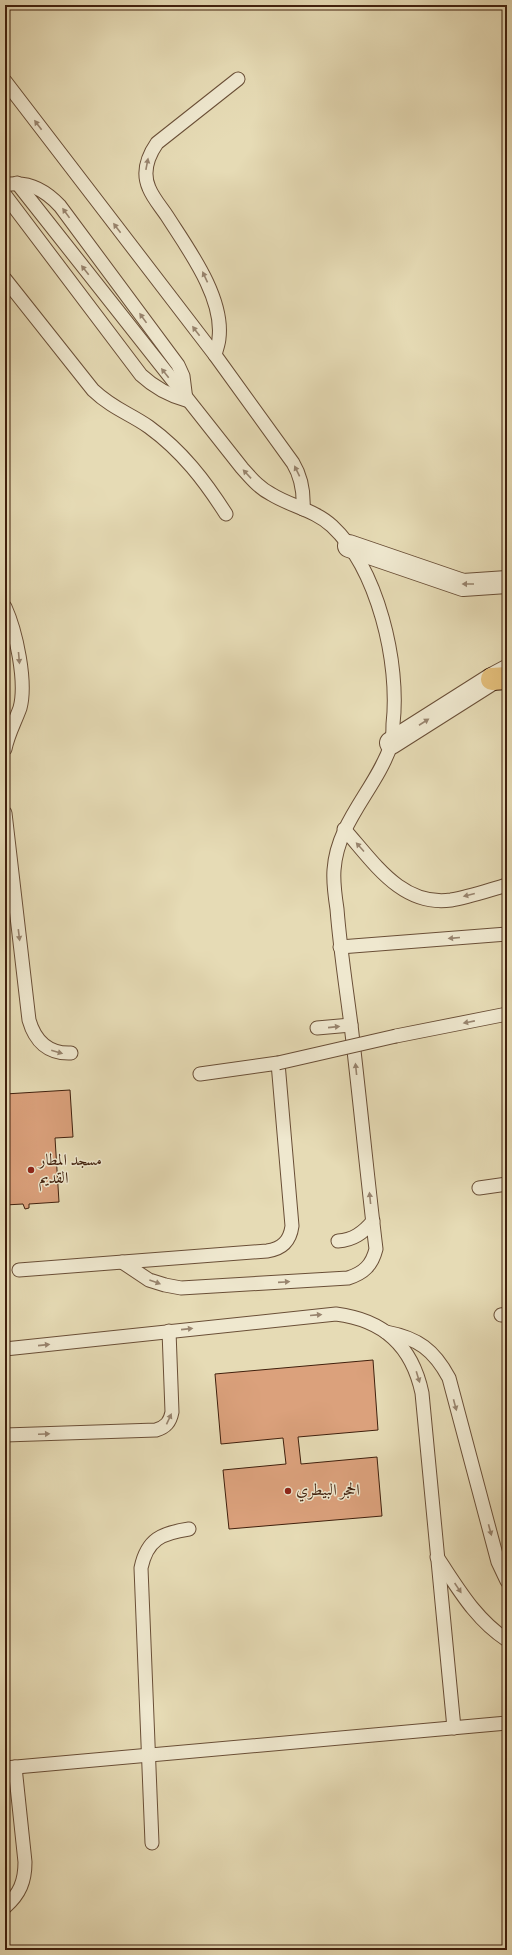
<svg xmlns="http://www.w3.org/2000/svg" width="512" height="1955" viewBox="0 0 512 1955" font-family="'IM FELL English',Amiri,serif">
  <rect width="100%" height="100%" fill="#e6dbb5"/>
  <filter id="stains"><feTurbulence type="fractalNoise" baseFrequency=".005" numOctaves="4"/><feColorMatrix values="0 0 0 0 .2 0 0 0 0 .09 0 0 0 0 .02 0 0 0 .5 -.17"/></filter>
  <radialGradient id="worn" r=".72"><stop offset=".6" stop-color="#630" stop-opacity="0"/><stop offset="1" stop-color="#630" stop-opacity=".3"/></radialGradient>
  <g fill="#dba17c" stroke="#40200d">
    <path d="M70 1090 73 1137 55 1138 59 1202 29 1204V1208L25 1209 23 1204 5 1205V1094Z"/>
    <path d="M373 1360 378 1430 298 1437 301 1464 377 1457 382 1516 229 1529 223 1470 286 1464 283 1438 221 1444 215 1374Z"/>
  </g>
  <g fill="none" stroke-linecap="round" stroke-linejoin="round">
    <g stroke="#6a4f37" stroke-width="15">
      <g id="service">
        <path d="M5 81 215 355 293 463C302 478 304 492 303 509"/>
        <path d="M17 183 242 468C251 478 259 488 271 494 290 506 315 510 332 526 378 569 400 663 393 724 393 731 393 739 391 745 376 789 337 822 334 870 333 883 335 896 337 909 340 948 346 986 351 1025 360 1100 367 1175 376 1249 372 1265 364 1273 348 1278L181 1288 165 1285 149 1280 122 1262"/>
        <path d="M5 185C28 180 45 190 60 206L178 365 183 376 186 400C168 395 155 388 141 375L5 195"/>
        <path d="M5 279 93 390C113 409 129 413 149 427 182 451 205 481 226 514"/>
        <path d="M215 355C216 350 219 343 219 338 224 297 188 249 167 216 161 207 153 198 149 188 142 172 148 156 157 143L238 79"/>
        <path d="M5 607C16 631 27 682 20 708 15 722 8 734 5 749"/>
        <path d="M5 813 29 1020C35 1041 48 1054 71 1053"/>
        <path d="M344 829C373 861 401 907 451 900 469 897 489 890 507 885"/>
        <path d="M340 947 507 934"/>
        <path d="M317 1028 351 1025"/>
        <path d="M396 1036 507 1014"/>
        <path d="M479 1188 507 1184"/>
        <path d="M338 1241C353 1240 363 1233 373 1221"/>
        <path d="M19 1270 267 1251C282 1249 290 1241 292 1226L278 1063 200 1074"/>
        <path d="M501 1315 507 1314"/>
        <path d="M386 1332C418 1338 434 1350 449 1378L498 1562 507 1581"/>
        <path d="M5 1349 336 1314C384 1320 412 1346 422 1393L454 1728"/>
        <path d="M5 1435 156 1430C166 1427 170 1422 172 1412L169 1331"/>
        <path d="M437 1557C458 1588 475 1619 507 1640"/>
        <path d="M5 1768 507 1723"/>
        <path d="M152 1843 141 1568C147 1539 162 1533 189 1529"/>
        <path d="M5 1907C20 1894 25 1881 25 1862L15 1767"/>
      </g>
    </g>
    <g stroke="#6a4f37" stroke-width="24">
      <g id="tertiary">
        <path d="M349 546 463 585 507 582"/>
        <path d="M391 743 492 679 507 671"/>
      </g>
    </g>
    <g stroke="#40200d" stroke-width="24">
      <path id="trunk" d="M492 679 507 678"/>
    </g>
    <use href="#service" stroke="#efe8cf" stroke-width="13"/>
    <use href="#tertiary" stroke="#efe8cf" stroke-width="22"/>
    <use href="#trunk" stroke="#e3be7a" stroke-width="22"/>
    <g stroke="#6a4f37" stroke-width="15" stroke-linecap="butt">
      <path id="service-bridge" d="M278 1063 396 1036"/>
    </g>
    <use href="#service-bridge" stroke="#efe8cf" stroke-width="13"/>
  </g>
  <defs><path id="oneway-solid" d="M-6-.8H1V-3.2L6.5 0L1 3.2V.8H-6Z"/></defs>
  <g fill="#98846e">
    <use href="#oneway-solid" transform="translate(38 125) rotate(-127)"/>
    <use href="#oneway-solid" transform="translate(147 164) rotate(-79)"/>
    <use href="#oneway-solid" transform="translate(66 213) rotate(-126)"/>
    <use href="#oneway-solid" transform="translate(117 228) rotate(-127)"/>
    <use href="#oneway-solid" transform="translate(85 270) rotate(-128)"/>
    <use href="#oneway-solid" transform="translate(205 277) rotate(-115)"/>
    <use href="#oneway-solid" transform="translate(143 318) rotate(-126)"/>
    <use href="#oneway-solid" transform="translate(196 331) rotate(-127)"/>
    <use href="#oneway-solid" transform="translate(165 373) rotate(-128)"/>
    <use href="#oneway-solid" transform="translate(297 471) rotate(-116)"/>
    <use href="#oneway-solid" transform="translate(247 474) rotate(-133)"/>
    <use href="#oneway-solid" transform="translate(468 584) rotate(-180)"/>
    <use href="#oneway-solid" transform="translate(19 658) rotate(85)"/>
    <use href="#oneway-solid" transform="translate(424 722) rotate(-33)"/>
    <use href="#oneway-solid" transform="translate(360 847) rotate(-132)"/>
    <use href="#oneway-solid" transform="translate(469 895) rotate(166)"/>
    <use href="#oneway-solid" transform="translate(19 935) rotate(83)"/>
    <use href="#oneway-solid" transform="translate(454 938) rotate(175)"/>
    <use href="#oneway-solid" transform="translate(469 1022) rotate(169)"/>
    <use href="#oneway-solid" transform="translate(334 1027) rotate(-6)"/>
    <use href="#oneway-solid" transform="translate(57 1052) rotate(16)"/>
    <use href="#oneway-solid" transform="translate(356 1069) rotate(-96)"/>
    <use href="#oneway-solid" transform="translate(370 1198) rotate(-96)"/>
    <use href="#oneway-solid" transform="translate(155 1282) rotate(20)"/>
    <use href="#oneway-solid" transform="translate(284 1282) rotate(-4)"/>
    <use href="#oneway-solid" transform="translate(316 1315) rotate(-5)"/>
    <use href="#oneway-solid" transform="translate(187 1329) rotate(-6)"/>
    <use href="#oneway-solid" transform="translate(44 1345) rotate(-6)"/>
    <use href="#oneway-solid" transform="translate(418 1377) rotate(73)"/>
    <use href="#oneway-solid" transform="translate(455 1405) rotate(75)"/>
    <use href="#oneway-solid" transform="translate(169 1419) rotate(-65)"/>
    <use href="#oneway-solid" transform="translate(44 1434) rotate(-2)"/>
    <use href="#oneway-solid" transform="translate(490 1530) rotate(75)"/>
    <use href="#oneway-solid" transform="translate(458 1588) rotate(56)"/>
  </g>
  <g fill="#8f2418" stroke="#efe8cf" stroke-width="1.5">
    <circle cx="31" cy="1170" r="4"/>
    <circle cx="288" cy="1491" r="4"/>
  </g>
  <g text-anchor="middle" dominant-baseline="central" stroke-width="3" stroke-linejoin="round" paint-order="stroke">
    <g font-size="16" fill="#40200d" stroke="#efe8cf" text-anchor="start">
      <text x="39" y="1161">مسجد المطار<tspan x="39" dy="18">القديم</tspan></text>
      <text x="296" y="1491">الحجر البيطري</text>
    </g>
  </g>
  <rect width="512" height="1955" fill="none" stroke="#e6dbb5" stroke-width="20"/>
  <rect x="6" y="6" width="500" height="1943" fill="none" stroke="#40200d" stroke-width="2"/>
  <rect x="10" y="10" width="492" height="1935" fill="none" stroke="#40200d"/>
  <rect width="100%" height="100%" filter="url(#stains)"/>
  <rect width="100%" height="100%" fill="url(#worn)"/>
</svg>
